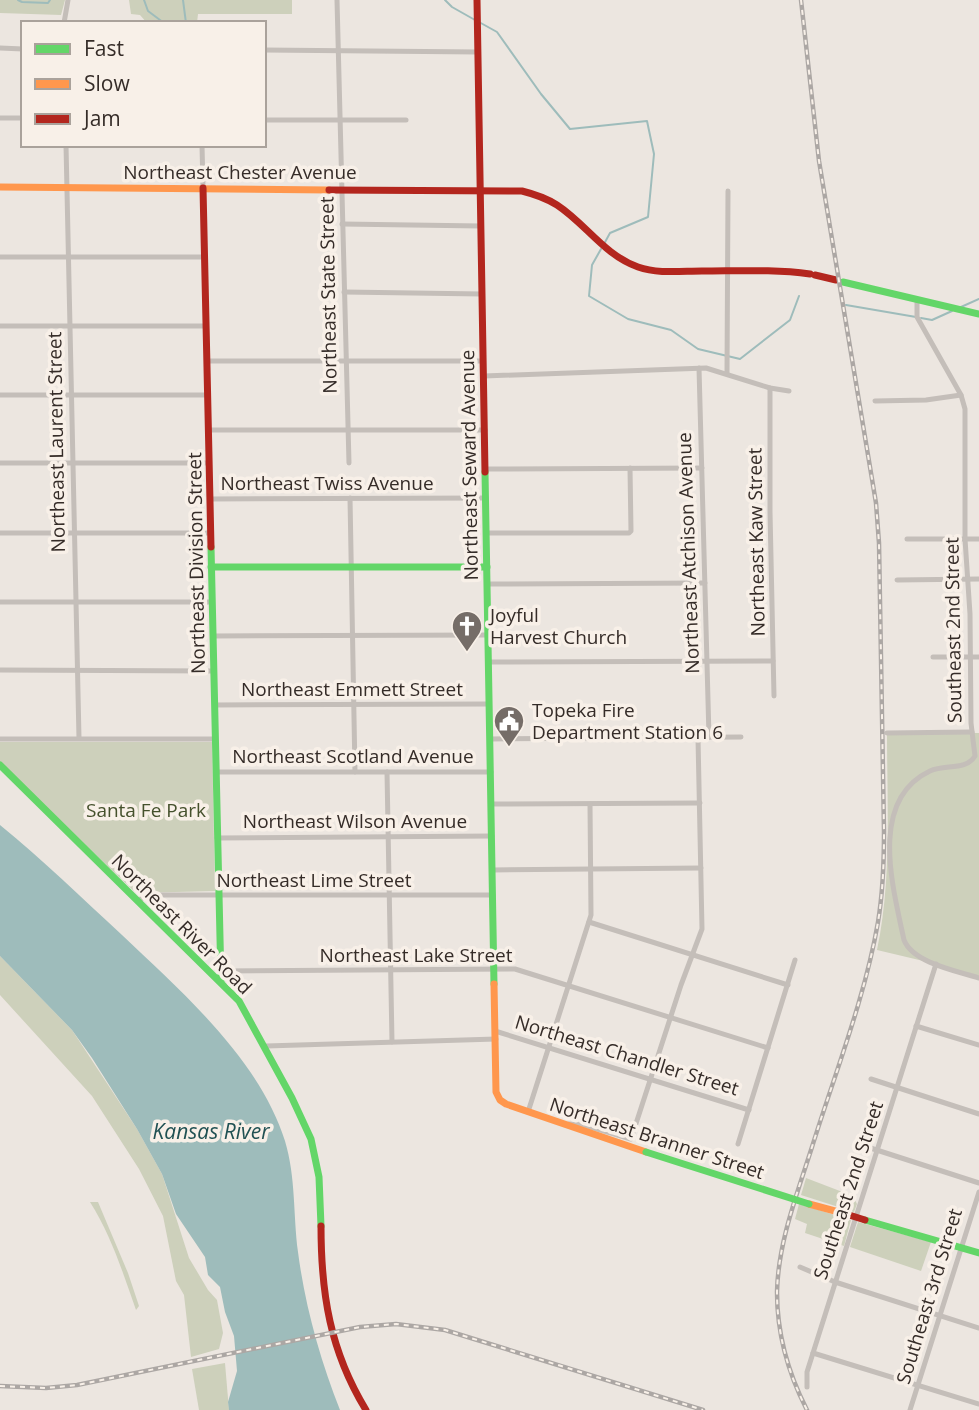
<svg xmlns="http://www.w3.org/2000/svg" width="979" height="1410" viewBox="0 0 979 1410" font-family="'Open Sans',sans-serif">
  <rect width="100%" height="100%" fill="#ece6e0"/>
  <g fill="#cdd0bb">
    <path d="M0 0H65L61 15 0 13Z"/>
    <path d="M129 0H292V14H198L197 23H147L140 15 131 14Z"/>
    <path d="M887 733H979V977L936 964 877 950C892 879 887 805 887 733Z"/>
    <path d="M0 742H212L215 891 136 893 0 764Z"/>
    <path d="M0 956 72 1030 137 1129 162 1174 189 1258 208 1290 217 1300 223 1333 219 1349 191 1357 184 1295 176 1281 163 1216 139 1169 92 1096 0 995Z"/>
    <path d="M806 1178 853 1196 857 1204 854 1212 801 1195Z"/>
    <path d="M90 1202H98L128 1273 139 1306 136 1310C123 1273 111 1235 90 1202Z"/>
    <path d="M799 1204 851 1220 844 1246 805 1233 807 1224 795 1219Z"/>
    <path d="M858 1222 931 1242 921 1271 850 1247Z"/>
    <path d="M225 1363 229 1410H199L192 1369Z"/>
  </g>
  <path fill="#9ebcbb" d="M0 825C43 860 82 898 122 935 183 993 259 1059 285 1141 296 1178 293 1214 298 1252 305 1306 320 1359 340 1410H229L228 1402 237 1371 234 1336 225 1312 220 1287 208 1275 205 1257 176 1214 162 1174 137 1129 92 1058 72 1030 0 956Z"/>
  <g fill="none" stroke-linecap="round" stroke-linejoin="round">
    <g stroke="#9ebcbb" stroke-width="2">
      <path d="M18 0 22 2 48 3 50 0"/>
      <path d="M144 0 148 11 164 23"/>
      <path d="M183 0 186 23"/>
      <path d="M445 0 452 7 475 20"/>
      <path d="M479 22 497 32 541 94 570 129 647 121 654 154 648 217 610 233 604 244"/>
      <path d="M601 249 592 265 589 296 628 319 671 330 698 349 740 359 790 320 799 296"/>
      <path d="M846 305 916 317"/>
      <path d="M961 307 979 299"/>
      <path d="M921 318 932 320 952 311"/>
    </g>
    <g stroke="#c4beb9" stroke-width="5">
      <path d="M337 0 349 463"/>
      <path d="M64 23 68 0"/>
      <path d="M0 48 23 49"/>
      <path d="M264 50 478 52"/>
      <path d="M0 118H23"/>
      <path d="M264 120H406"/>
      <path d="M66 145 79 738"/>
      <path d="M202 145 203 188"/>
      <path d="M342 224 481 226"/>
      <path d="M0 257H205"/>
      <path d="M344 292 482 294"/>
      <path d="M917 300V317L961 395 965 409V539L970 614 971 723 975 756C966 771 945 764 930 771 868 800 893 888 904 940 913 963 957 971 979 978"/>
      <path d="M0 326H206"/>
      <path d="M207 361H483"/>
      <path d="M699 368 709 737"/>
      <path d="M727 373 728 191"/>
      <path d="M484 376 706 368 770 388 789 391"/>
      <path d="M770 388V512L774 696"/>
      <path d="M0 395H208"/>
      <path d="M875 401 926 400 961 395"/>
      <path d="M208 430H485"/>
      <path d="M0 463H209"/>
      <path d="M485 469 702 468"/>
      <path d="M350 498 355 772"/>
      <path d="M210 499 486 498"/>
      <path d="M0 533H211"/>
      <path d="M486 533H629L631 531 630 468"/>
      <path d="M907 539H979"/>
      <path d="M897 580 979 579"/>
      <path d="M487 584 705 583"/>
      <path d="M0 602H212"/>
      <path d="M213 636 488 635"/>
      <path d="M933 657H979"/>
      <path d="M489 662 773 661"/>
      <path d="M0 670 214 671"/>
      <path d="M215 705 489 704"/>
      <path d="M887 733 972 732"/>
      <path d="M0 739H215"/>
      <path d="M490 739 741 737"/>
      <path d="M216 772H491"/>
      <path d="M387 772 392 1042"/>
      <path d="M491 804 700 803"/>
      <path d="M217 838 492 836"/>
      <path d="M492 870 701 868"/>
      <path d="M137 901 148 895H493"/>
      <path d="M589 922 788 985"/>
      <path d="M220 971 515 969 768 1048"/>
      <path d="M916 1026 979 1045"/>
      <path d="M495 1031 749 1110"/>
      <path d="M266 1046 496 1039"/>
      <path d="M871 1079 979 1114"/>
      <path d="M528 1112 591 915 590 804"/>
      <path d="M569 1124 584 1125 631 1139 681 985 702 929 698 738"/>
      <path d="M738 1144 795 960"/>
      <path d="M858 1144 979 1183"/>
      <path d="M800 1267 835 1282 979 1328"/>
      <path d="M813 1353 979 1404"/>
      <path d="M807 1387V1372L936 964"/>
      <path d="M910 1410 979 1192"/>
    </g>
    <g stroke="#63d668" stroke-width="7">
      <path d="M843 282 979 314"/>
      <path d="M485 472 494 984"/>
      <path d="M211 547 221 981"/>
      <path d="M211 567H487"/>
      <path d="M0 765 239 1001 292 1098 311 1139 319 1177 321 1226"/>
      <path d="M865 1220 979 1253"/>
    </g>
    <g stroke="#ff974d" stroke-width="7">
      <path d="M0 187 329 190"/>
      <path d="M494 984 496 1092 500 1100 506 1104 646 1152"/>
      <path d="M809 1204 846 1214"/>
    </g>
    <g stroke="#b3261e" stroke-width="7">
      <path d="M477 0 485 472"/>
      <path d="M203 188 211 547"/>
      <path d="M329 190 522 191C534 194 546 198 557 205 586 224 604 255 638 267 658 274 681 271 702 271 738 271 774 269 810 274"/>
      <path d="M815 275 836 280"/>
      <path d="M321 1226C321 1294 330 1351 366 1410"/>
    </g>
    <g stroke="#aca7a4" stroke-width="4.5">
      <g id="rail">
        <path d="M801 0 819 161 876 503 879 543 884 831C884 862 883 892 878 922 865 998 835 1073 812 1147 797 1194 778 1243 777 1292 777 1334 788 1373 807 1410"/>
        <path d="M0 1386 46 1388 77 1385 360 1327 396 1324 445 1330 703 1410"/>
      </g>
    </g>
    <use href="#rail" stroke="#f8f0e8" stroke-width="2" stroke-dasharray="5" stroke-linecap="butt"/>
    <path stroke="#63d668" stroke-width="7" d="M646 1152 809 1204"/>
    <path stroke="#b3261e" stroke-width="7" d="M846 1214 865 1220"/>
  </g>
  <defs>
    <g id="church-pin" transform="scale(1.575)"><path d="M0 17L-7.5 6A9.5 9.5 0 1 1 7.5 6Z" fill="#756d68" stroke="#f8f0e8"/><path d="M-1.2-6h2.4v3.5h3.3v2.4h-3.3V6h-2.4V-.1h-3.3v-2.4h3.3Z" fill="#fff"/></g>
    <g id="civic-pin" transform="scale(1.575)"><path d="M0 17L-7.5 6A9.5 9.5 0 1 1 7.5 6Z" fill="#756d68" stroke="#f8f0e8"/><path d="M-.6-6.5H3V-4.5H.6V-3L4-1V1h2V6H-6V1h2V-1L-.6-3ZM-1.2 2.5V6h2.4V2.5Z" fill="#fff"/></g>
  </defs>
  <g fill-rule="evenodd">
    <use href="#church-pin" x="467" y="626"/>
    <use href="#civic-pin" x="509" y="721"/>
  </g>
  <g text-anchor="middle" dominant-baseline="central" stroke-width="7" stroke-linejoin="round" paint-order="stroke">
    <g font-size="19" fill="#352c28" stroke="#f8f0e8">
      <text x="240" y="172">Northeast Chester Avenue</text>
      <text transform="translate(328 295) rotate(-91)">Northeast State Street</text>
      <text transform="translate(56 442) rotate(-91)">Northeast Laurent Street</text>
      <text transform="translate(469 465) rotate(-91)">Northeast Seward Avenue</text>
      <text x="327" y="483">Northeast Twiss Avenue</text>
      <text transform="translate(756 542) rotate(-91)">Northeast Kaw Street</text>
      <text transform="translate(688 553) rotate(-92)">Northeast Atchison Avenue</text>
      <text transform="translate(196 563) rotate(-91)">Northeast Division Street</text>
      <text transform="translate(953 630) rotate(-91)">Southeast 2nd Street</text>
      <text x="352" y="689">Northeast Emmett Street</text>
      <text x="353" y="756">Northeast Scotland Avenue</text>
      <text x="355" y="821">Northeast Wilson Avenue</text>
      <text x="314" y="880">Northeast Lime Street</text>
      <text transform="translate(182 924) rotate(45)">Northeast River Road</text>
      <text x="416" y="955">Northeast Lake Street</text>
      <text transform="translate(627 1055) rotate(17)">Northeast Chandler Street</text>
      <text transform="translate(657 1138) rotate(18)">Northeast Branner Street</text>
      <text transform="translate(848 1190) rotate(-72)">Southeast 2nd Street</text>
      <text transform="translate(929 1296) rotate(-73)">Southeast 3rd Street</text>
    </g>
    <g font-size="19" fill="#352c28" stroke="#f8f0e8" text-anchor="start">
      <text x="490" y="615">Joyful<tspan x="490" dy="22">Harvest Church</tspan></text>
      <text x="532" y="710">Topeka Fire<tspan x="532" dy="22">Department Station 6</tspan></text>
    </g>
    <g font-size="19" fill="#45512d" stroke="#f8f0e8">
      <text x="146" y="810">Santa Fe Park</text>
    </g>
    <g font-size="21" font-style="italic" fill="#205153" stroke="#f8f0e8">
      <text x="211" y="1131">Kansas River</text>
    </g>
  </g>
  <rect x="21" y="21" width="245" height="126" fill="#f8f0e8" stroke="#aaa29b" stroke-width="2"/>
  <rect x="35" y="44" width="35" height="10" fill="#63d668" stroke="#aaa29b" stroke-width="2"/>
  <text x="84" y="56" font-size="21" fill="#352c28">Fast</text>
  <rect x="35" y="79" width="35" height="10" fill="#ff974d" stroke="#aaa29b" stroke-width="2"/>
  <text x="84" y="91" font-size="21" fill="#352c28">Slow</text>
  <rect x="35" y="114" width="35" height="10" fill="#b3261e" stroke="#aaa29b" stroke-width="2"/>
  <text x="84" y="126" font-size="21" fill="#352c28">Jam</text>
</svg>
